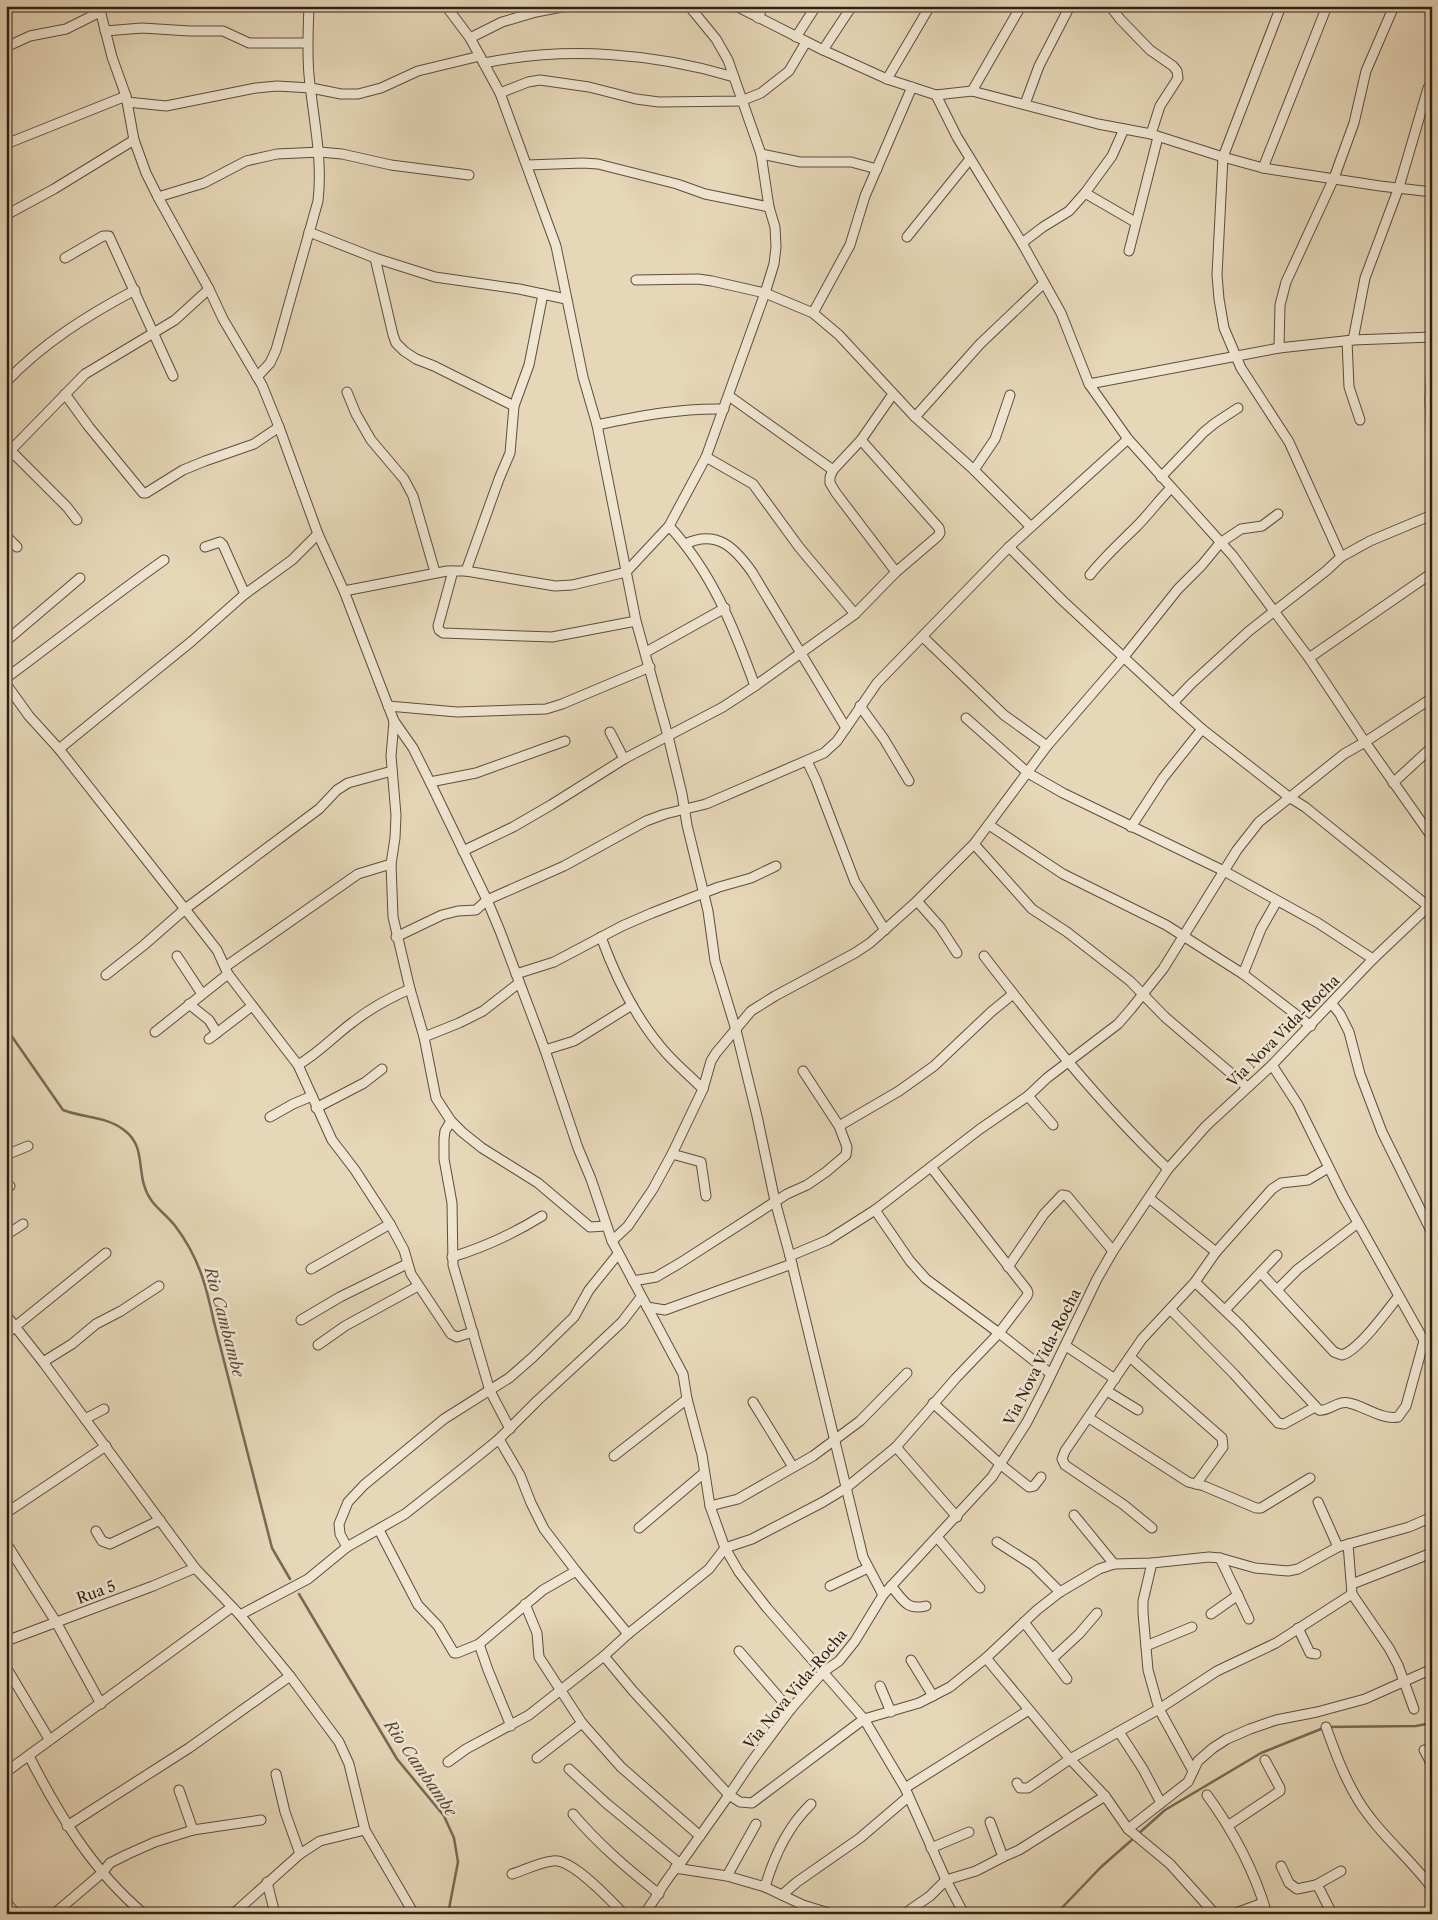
<svg xmlns="http://www.w3.org/2000/svg" width="1438" height="1920" viewBox="0 0 1438 1920" font-family="'Libre Caslon Text',serif">
  <rect width="100%" height="100%" fill="#e6d7b8"/>
  <filter id="stains"><feTurbulence type="fractalNoise" baseFrequency=".004" numOctaves="4"/><feColorMatrix values="0 0 0 0 .2 0 0 0 0 .09 0 0 0 0 .02 0 0 0 .5 -.17"/></filter>
  <radialGradient id="worn" r=".72"><stop offset=".6" stop-color="#630" stop-opacity="0"/><stop offset="1" stop-color="#630" stop-opacity=".3"/></radialGradient>
  <g fill="none" stroke-linecap="round" stroke-linejoin="round">
    <g stroke="#786855" stroke-width="2.5">
      <path d="M6 1028 63 1110C83 1118 106 1116 124 1130 144 1145 138 1165 144 1185 150 1206 164 1211 176 1227 199 1258 206 1285 214 1322L272 1548 290 1579"/>
      <path d="M299 1594 397 1759 444 1816 454 1838 458 1862 448 1914"/>
      <path d="M1138 1834 1165 1810 1261 1753 1326 1727 1416 1726 1432 1723"/>
      <path d="M1056 1914 1101 1867 1134 1838"/>
    </g>
    <g stroke="#5e4d3d" stroke-width="11">
      <g id="minor">
        <path d="M99 6 112 57 126 96 134 140 146 173 158 197 209 289 223 319 262 385 279 427 318 534 344 591 394 721 413 748 430 782 487 900 500 931 545 1050 578 1148 591 1179 612 1241 683 1374 687 1399 702 1455 710 1506 725 1548 739 1572 767 1608 864 1719 905 1788 946 1880 964 1914"/>
        <path d="M446 6 470 38 500 93 556 246 583 377 597 425 636 621 668 736 682 794 687 825 708 911 715 961 736 1030 757 1116 775 1201 790 1256 863 1557 883 1595"/>
        <path d="M736 6 823 50 887 79 936 95 972 91 1098 124 1151 134 1223 157 1263 168 1380 186 1432 192"/>
        <path d="M1110 6 1120 19 1150 50 1173 66 1177 71 1178 78 1160 106 1151 134"/>
        <path d="M1281 6 1223 157 1217 275 1219 299 1224 328 1241 368 1289 442 1341 557"/>
        <path d="M758 18 763 6"/>
        <path d="M105 31 142 28 190 31H223L249 43H307"/>
        <path d="M796 37 816 6"/>
        <path d="M470 38 502 22 536 12 567 6"/>
        <path d="M6 47 30 36 66 29 100 12"/>
        <path d="M823 50 852 6"/>
        <path d="M484 63C567 46 654 53 734 77"/>
        <path d="M887 79 930 6"/>
        <path d="M972 91 1021 6"/>
        <path d="M500 93 528 82 540 80 589 87 636 99 659 102 741 101 761 93 789 71 806 42"/>
        <path d="M936 95 957 137 1022 243 1061 313 1089 384 1128 439 1233 556 1309 658 1365 742 1432 837"/>
        <path d="M127 102 166 106 256 88 277 86 311 88 341 94H358L381 88 418 71 480 56"/>
        <path d="M1025 104 1039 66 1070 6"/>
        <path d="M6 144 126 96"/>
        <path d="M761 154 800 162H851L877 169"/>
        <path d="M527 165 583 163 598 164 677 184 705 194 769 207"/>
        <path d="M1263 168 1327 6"/>
        <path d="M1085 193 1135 222"/>
        <path d="M158 197 204 183 246 161 277 154 320 152 342 154 391 165 469 175"/>
        <path d="M6 215 54 189 134 140"/>
        <path d="M309 232 375 258 435 277 519 289 566 299"/>
        <path d="M907 237 970 159"/>
        <path d="M1022 243 1043 227 1069 211 1085 193 1112 156 1124 129"/>
        <path d="M1129 251 1158 137"/>
        <path d="M65 258 103 236H109L173 376"/>
        <path d="M375 258 393 335 396 343 404 351 416 359 434 366 514 406"/>
        <path d="M636 280 698 279 712 281 765 293 813 313 839 335 915 417 974 470 1030 526"/>
        <path d="M813 313 850 245 865 196 912 87"/>
        <path d="M1353 340 1365 278 1399 187 1428 88"/>
        <path d="M1347 341 1349 387 1360 420"/>
        <path d="M1279 348 1280 305 1286 282 1334 178 1354 123 1366 71 1394 6"/>
        <path d="M1432 362 1430 399 1432 440"/>
        <path d="M257 377 270 363 276 350 318 201C323 158 313 118 309 75 307 52 308 29 309 6"/>
        <path d="M6 382C43 343 88 315 135 290"/>
        <path d="M1089 384 1279 348 1353 340 1432 337"/>
        <path d="M347 392 356 414 371 440 404 479 413 496 435 572"/>
        <path d="M65 394 89 427 143 493H146L183 470 205 461 254 444 279 427"/>
        <path d="M893 394 861 440 833 470 830 477V483L836 493 896 572"/>
        <path d="M729 396 833 470"/>
        <path d="M915 417 980 344 1044 283"/>
        <path d="M597 425C639 416 680 408 724 409"/>
        <path d="M11 451 67 507 77 520"/>
        <path d="M6 455 85 374 175 320 209 289"/>
        <path d="M706 457 753 484 799 547 855 614"/>
        <path d="M974 470 995 439 1010 395"/>
        <path d="M1161 477 1204 432 1215 423 1238 408"/>
        <path d="M669 526C712 572 734 628 755 686"/>
        <path d="M6 536 17 547"/>
        <path d="M685 544C717 529 735 548 752 572L846 728"/>
        <path d="M205 547 220 542 223 545 245 594"/>
        <path d="M1009 547 1062 600 1173 703 1202 729 1289 797 1305 807 1428 906"/>
        <path d="M453 571 438 626 439 630 443 633 552 637 636 621"/>
        <path d="M466 571 499 479 510 453 514 406 529 365 543 294"/>
        <path d="M1090 575C1104 557 1121 542 1137 526 1149 514 1159 500 1171 488"/>
        <path d="M344 591 447 571H466L555 586 572 585 626 572 669 526 706 457 765 293 774 264 776 247 775 227 769 207 761 154 728 60 716 39 689 6"/>
        <path d="M923 637 1004 715 1047 746"/>
        <path d="M6 641 80 578"/>
        <path d="M646 652 725 608"/>
        <path d="M1309 658 1432 573"/>
        <path d="M6 678C59 639 110 598 164 560"/>
        <path d="M6 684 29 716 59 749 185 909 217 950 228 974 298 1065 332 1140 355 1170 390 1224 404 1250 411 1274 451 1334 457 1337 473 1332"/>
        <path d="M1173 703 1191 684 1249 631 1326 571 1341 557 1370 541 1432 515"/>
        <path d="M388 706 457 712 546 709 562 704 650 667"/>
        <path d="M860 706 884 739 909 781"/>
        <path d="M966 718 1028 773 1063 793 1224 871 1318 923 1373 959"/>
        <path d="M394 721 391 756 396 815 395 838 391 864 393 917 410 989 424 1037 436 1098 451 1121 462 1132 482 1148 538 1183 590 1227 606 1226"/>
        <path d="M610 732 624 759"/>
        <path d="M59 749 192 641 245 594 292 560 318 534"/>
        <path d="M807 761 816 780 855 882 885 930"/>
        <path d="M430 782 476 773 565 741"/>
        <path d="M1393 783 1432 747"/>
        <path d="M989 825 1063 874 1166 925 1243 974 1311 1026"/>
        <path d="M1131 827 1163 778 1202 729"/>
        <path d="M974 844 1032 909 1067 932 1130 981 1165 1017 1247 1087"/>
        <path d="M463 851 513 827 551 805 624 759 723 707 755 686 855 614 896 572 938 536 940 533 939 528 861 440"/>
        <path d="M917 901 940 927 957 953"/>
        <path d="M396 937 442 915 458 911 476 910 487 900 564 866 646 821 665 814 706 804 824 753 837 741 877 683 1009 547 1128 439"/>
        <path d="M601 937C616 978 637 1021 667 1054 678 1066 691 1077 703 1089"/>
        <path d="M177 956 202 994"/>
        <path d="M984 956C1041 1030 1100 1104 1168 1169"/>
        <path d="M225 967 358 874 391 864"/>
        <path d="M516 974 554 962 622 926 652 913 719 887 751 878 776 866"/>
        <path d="M1243 974 1261 929 1277 901"/>
        <path d="M106 975 144 945 185 909 319 809 337 790 348 783 392 771"/>
        <path d="M189 1004 209 1020 217 1033"/>
        <path d="M1332 1004 1340 1014 1349 1032 1360 1074 1382 1132 1432 1233"/>
        <path d="M155 1032 228 974"/>
        <path d="M424 1037 459 1023 483 1011 519 983"/>
        <path d="M209 1039 252 1006"/>
        <path d="M545 1050 574 1041 632 1005"/>
        <path d="M298 1065C319 1053 334 1036 353 1022 371 1008 389 998 410 989"/>
        <path d="M1272 1065 1298 1105 1343 1196 1432 1355"/>
        <path d="M1028 1096 1053 1125"/>
        <path d="M316 1108 364 1083 382 1069"/>
        <path d="M270 1117 293 1104 312 1096"/>
        <path d="M451 1121 445 1131 444 1139V1159L452 1203 453 1265 490 1391 510 1429"/>
        <path d="M839 1126 899 1091 934 1066 991 1012 1013 994"/>
        <path d="M672 1154 701 1162 706 1196"/>
        <path d="M6 1155 28 1146"/>
        <path d="M6 1189 10 1186"/>
        <path d="M1149 1198 1216 1252"/>
        <path d="M875 1210 910 1261 926 1279 999 1333 1051 1374"/>
        <path d="M6 1235 23 1224"/>
        <path d="M612 1241 628 1226 653 1189 672 1154 703 1089 711 1061 716 1053 751 1011 775 996 855 953 870 943 917 901 974 844 1047 746 1123 658 1178 589 1202 565 1220 543 1241 529 1262 526 1278 514"/>
        <path d="M790 1256 828 1240 875 1210 980 1129 1028 1096 1047 1078 1118 1024 1131 1009 1163 969 1237 850 1259 822 1344 754 1365 742 1432 698"/>
        <path d="M452 1257C485 1247 513 1234 542 1216"/>
        <path d="M1008 1267 1044 1214 1062 1195 1067 1196 1113 1251"/>
        <path d="M311 1269 390 1224"/>
        <path d="M1261 1273 1334 1352 1342 1355C1359 1350 1386 1312 1398 1297"/>
        <path d="M633 1281 656 1277 680 1263 787 1194 807 1185 826 1172 846 1155 847 1147 839 1126 803 1071"/>
        <path d="M1195 1282 1240 1325 1319 1410C1329 1412 1337 1400 1349 1403 1364 1406 1382 1420 1398 1417L1406 1406 1424 1341"/>
        <path d="M1277 1290 1298 1269 1358 1223"/>
        <path d="M647 1307 665 1310 792 1264"/>
        <path d="M1170 1309 1234 1374 1278 1423 1284 1424 1315 1407"/>
        <path d="M1225 1310 1277 1255"/>
        <path d="M6 1315 43 1362 195 1568 240 1615 290 1676 339 1742 349 1764 365 1830 414 1914"/>
        <path d="M301 1320 340 1297 407 1264"/>
        <path d="M6 1334 106 1253"/>
        <path d="M318 1345 345 1326 418 1286"/>
        <path d="M1066 1346 1115 1379"/>
        <path d="M1130 1357 1222 1438 1223 1447 1196 1484"/>
        <path d="M43 1362 72 1344 96 1324 121 1311 159 1286"/>
        <path d="M1107 1391 1138 1410"/>
        <path d="M753 1402 793 1467"/>
        <path d="M933 1403 1000 1464 1029 1487 1034 1486 1041 1477"/>
        <path d="M1089 1418 1188 1482 1204 1486 1256 1508H1261L1310 1478"/>
        <path d="M85 1419 104 1409"/>
        <path d="M499 1439 520 1475 531 1503 544 1529 576 1571 628 1634"/>
        <path d="M896 1447 957 1517"/>
        <path d="M614 1456 687 1399"/>
        <path d="M1318 1502 1338 1547"/>
        <path d="M710 1506 738 1499 813 1456 860 1421 907 1373"/>
        <path d="M6 1513 106 1446"/>
        <path d="M1074 1515 1114 1564"/>
        <path d="M639 1528 704 1473"/>
        <path d="M1152 1528 1124 1505 1065 1465 1062 1459 1065 1451 1142 1339 1195 1282 1216 1252 1272 1189 1281 1183 1308 1180 1328 1168"/>
        <path d="M379 1530 418 1605 438 1626 454 1653H457L479 1644 543 1590 576 1571"/>
        <path d="M96 1531 102 1541 110 1544 160 1520"/>
        <path d="M937 1537 980 1588"/>
        <path d="M997 1542 1033 1565 1060 1592"/>
        <path d="M6 1543 56 1622 101 1704"/>
        <path d="M1348 1544 1352 1594 1389 1648 1398 1665 1414 1709"/>
        <path d="M347 1547 340 1534 339 1524 348 1502 364 1485 444 1419 509 1378 533 1357 574 1317 589 1290 618 1254"/>
        <path d="M1220 1558 1249 1619"/>
        <path d="M1352 1584 1432 1553"/>
        <path d="M830 1586 868 1568"/>
        <path d="M891 1586C903 1599 906 1611 926 1606"/>
        <path d="M525 1604 537 1633 539 1657 582 1723 621 1767 700 1836"/>
        <path d="M1211 1614 1238 1595"/>
        <path d="M240 1615 308 1579 347 1547 405 1514 462 1469 499 1439 538 1400 589 1353 622 1322 641 1297"/>
        <path d="M1024 1622 1067 1679"/>
        <path d="M1298 1628 1310 1653 1316 1654"/>
        <path d="M6 1641 153 1586 195 1568"/>
        <path d="M479 1644 488 1670 511 1726"/>
        <path d="M1146 1646 1192 1627"/>
        <path d="M739 1651 790 1710"/>
        <path d="M604 1656 633 1691 729 1795 740 1802 752 1803 864 1719 919 1703 950 1687 986 1658 1037 1610 1060 1592 1099 1569 1114 1564 1152 1563 1209 1557 1220 1558 1255 1568 1288 1571 1298 1569 1338 1547 1409 1527 1432 1517"/>
        <path d="M986 1658 1070 1759 1105 1796 1128 1829 1170 1864 1215 1914"/>
        <path d="M1052 1659 1079 1634 1097 1613"/>
        <path d="M911 1660 933 1696"/>
        <path d="M6 1667 49 1739"/>
        <path d="M880 1686 891 1712"/>
        <path d="M1326 1727C1335 1752 1344 1777 1358 1800 1378 1833 1409 1857 1432 1888"/>
        <path d="M1119 1732 1143 1769 1161 1803"/>
        <path d="M1424 1750 1432 1765"/>
        <path d="M29 1756C59 1815 93 1871 144 1914"/>
        <path d="M537 1758 582 1723"/>
        <path d="M448 1762 466 1749 529 1715 604 1656 628 1634 709 1569 725 1548 752 1539 823 1502 846 1488 896 1447 956 1378 999 1333 1027 1296 1028 1293 1027 1290 931 1167"/>
        <path d="M569 1769 606 1803 680 1864"/>
        <path d="M1193 1771 1159 1709 1217 1671 1276 1643 1352 1594"/>
        <path d="M6 1772 232 1607"/>
        <path d="M276 1774 285 1812 300 1854"/>
        <path d="M1017 1783 1020 1788H1028L1070 1759 1159 1709 1148 1670 1143 1613V1601L1152 1563"/>
        <path d="M905 1788 1029 1710"/>
        <path d="M179 1790 193 1830"/>
        <path d="M1207 1795C1234 1832 1254 1869 1267 1914"/>
        <path d="M573 1814C599 1845 628 1869 659 1894"/>
        <path d="M990 1822 1003 1857"/>
        <path d="M1229 1825 1280 1791V1788L1265 1760"/>
        <path d="M67 1826 189 1748 290 1676"/>
        <path d="M1128 1829 1188 1782 1198 1761 1213 1748 1227 1739 1250 1729 1276 1720 1317 1712 1365 1699 1432 1669"/>
        <path d="M931 1848 969 1832"/>
        <path d="M1281 1866 1289 1883 1297 1889 1316 1885 1320 1890 1332 1914"/>
        <path d="M675 1868 727 1876 765 1887 803 1905 832 1914"/>
        <path d="M512 1874C525 1870 540 1862 553 1861 572 1858 611 1901 624 1914"/>
        <path d="M727 1876 756 1824"/>
        <path d="M267 1882 275 1914"/>
        <path d="M1316 1885 1341 1871"/>
        <path d="M765 1887C774 1856 787 1827 811 1804"/>
        <path d="M782 1895 797 1882 860 1838 908 1797"/>
        <path d="M6 1902 16 1914"/>
        <path d="M54 1914 102 1873 110 1863 128 1854 155 1842 193 1830 261 1820"/>
        <path d="M233 1914 300 1854 320 1841 365 1830"/>
        <path d="M644 1914C657 1898 666 1877 680 1864L729 1795 752 1761 790 1710 823 1672 839 1661 855 1641 883 1595 992 1477 1027 1422 1044 1389 1097 1279 1113 1251 1168 1169 1206 1126 1272 1065 1373 959 1432 903"/>
        <path d="M904 1914 930 1896 946 1880 976 1871 1003 1857 1019 1850 1105 1796"/>
        <path d="M1233 1914 1263 1903"/>
      </g>
    </g>
    <use href="#minor" stroke="#efe5d1" stroke-width="9"/>
  </g>
  <g text-anchor="middle" dominant-baseline="central" stroke-width="5" stroke-linejoin="round" paint-order="stroke">
    <g font-size="15" fill="#301f14" stroke="#efe5d1">
      <text transform="translate(1283 1031) rotate(-45)">Via Nova Vida-Rocha</text>
      <text transform="translate(1042 1357) rotate(-63)">Via Nova Vida-Rocha</text>
      <text transform="translate(96 1592) rotate(-20)">Rua 5</text>
      <text transform="translate(795 1689) rotate(-50)">Via Nova Vida-Rocha</text>
    </g>
    <g font-size="16" font-style="italic" fill="#5a493a" stroke="#efe5d1">
      <text transform="translate(225 1322) rotate(75)">Rio Cambambe</text>
      <text transform="translate(421 1768) rotate(55)">Rio Cambambe</text>
    </g>
  </g>
  <rect width="1438" height="1920" fill="none" stroke="#e6d7b8" stroke-width="25"/>
  <rect x="8" y="8" width="1423" height="1905" fill="none" stroke="#301f14" stroke-width="2.5"/>
  <rect x="12" y="12" width="1413" height="1895" fill="none" stroke="#301f14"/>
  <rect width="100%" height="100%" filter="url(#stains)"/>
  <rect width="100%" height="100%" fill="url(#worn)"/>
</svg>
